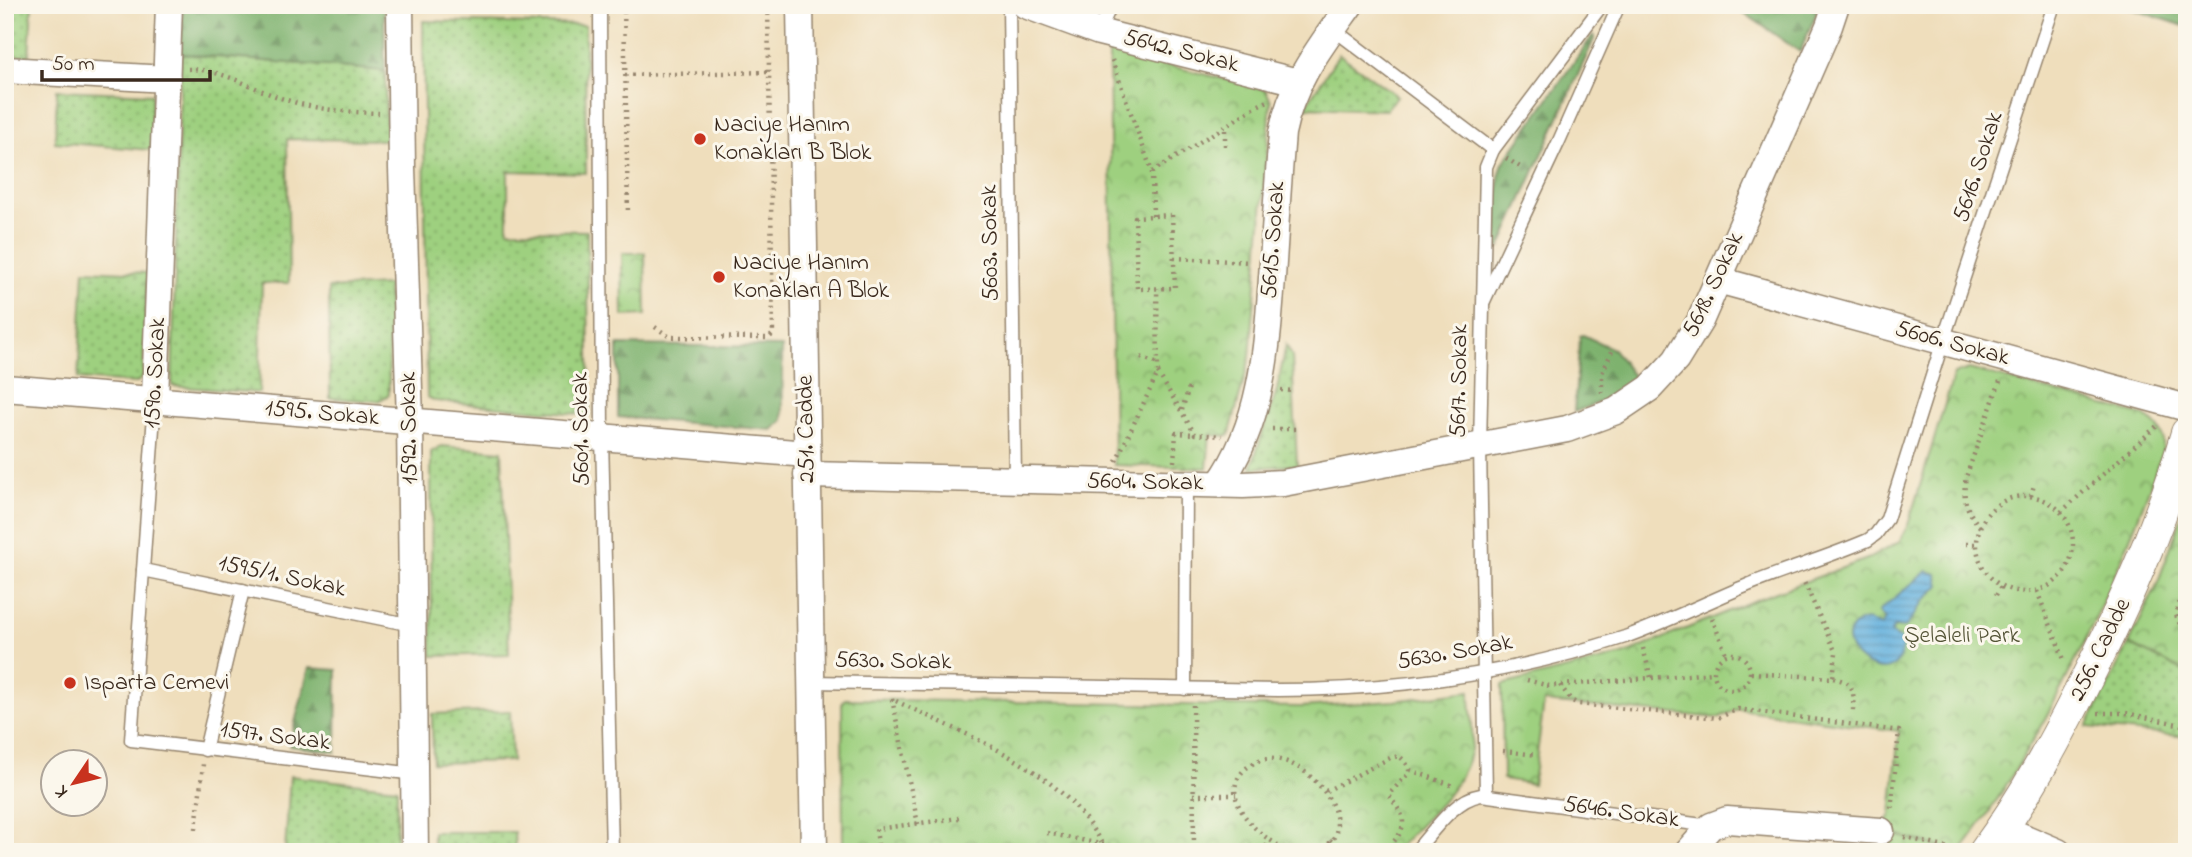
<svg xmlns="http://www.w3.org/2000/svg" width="2192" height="857" viewBox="0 0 2192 857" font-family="'Indie Flower',sans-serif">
  <defs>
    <pattern id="grass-dots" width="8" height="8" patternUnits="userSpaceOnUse" patternTransform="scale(1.75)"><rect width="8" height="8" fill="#9ed07f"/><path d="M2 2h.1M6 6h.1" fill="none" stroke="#82a967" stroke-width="1.8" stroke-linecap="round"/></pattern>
    <pattern id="forest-firs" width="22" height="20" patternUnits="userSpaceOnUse" patternTransform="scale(1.75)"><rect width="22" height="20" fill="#7eb26e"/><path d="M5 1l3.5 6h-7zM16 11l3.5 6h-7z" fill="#68915a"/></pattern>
    <pattern id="park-crowns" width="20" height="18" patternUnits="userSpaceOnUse" patternTransform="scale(1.75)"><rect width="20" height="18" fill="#9ed07f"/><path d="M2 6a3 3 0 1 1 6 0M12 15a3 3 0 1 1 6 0" fill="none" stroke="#82a967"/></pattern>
    <pattern id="water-rules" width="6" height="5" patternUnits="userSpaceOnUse" patternTransform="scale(1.75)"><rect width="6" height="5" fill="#64b1de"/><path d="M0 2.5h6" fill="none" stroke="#5490b3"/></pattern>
  </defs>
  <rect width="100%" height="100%" fill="#fbf7ec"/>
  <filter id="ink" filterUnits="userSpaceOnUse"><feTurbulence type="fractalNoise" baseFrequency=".0143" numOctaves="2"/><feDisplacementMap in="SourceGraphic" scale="14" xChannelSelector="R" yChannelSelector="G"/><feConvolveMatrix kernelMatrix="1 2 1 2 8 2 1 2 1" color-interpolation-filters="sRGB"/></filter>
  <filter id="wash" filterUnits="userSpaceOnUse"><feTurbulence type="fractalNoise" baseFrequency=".00686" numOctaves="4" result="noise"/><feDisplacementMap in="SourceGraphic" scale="28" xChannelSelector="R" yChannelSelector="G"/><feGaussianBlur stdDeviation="1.57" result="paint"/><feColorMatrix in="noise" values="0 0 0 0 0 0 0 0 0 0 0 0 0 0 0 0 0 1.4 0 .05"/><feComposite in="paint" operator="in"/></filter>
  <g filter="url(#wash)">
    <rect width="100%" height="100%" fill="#efdebc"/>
    <g fill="url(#grass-dots)" stroke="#6c7d4e" stroke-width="2">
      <path d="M5 5H32L29 56 5 55Z"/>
      <path d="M423 21 585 25 586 173 508 171V230L587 231 590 415 436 401 427 397Z"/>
      <path d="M181 54 385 71 386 140 287 139 289 283H262L259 393 172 386Z"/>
      <path d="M1339 54 1397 96 1386 110 1305 107Z"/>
      <path d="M57 90 152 94 151 150 55 142Z"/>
      <path d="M84 270 147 273 143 377 136 383 78 379Z"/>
      <path d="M388 285 389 395 378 401 330 398 329 288Z"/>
      <path d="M1286 345 1292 356 1297 465 1251 468 1277 390Z"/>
      <path d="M441 446 502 451 509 654 432 656 431 452Z"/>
      <path d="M2129 644 2187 673V737L2087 727Z"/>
      <path d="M510 711 512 761 433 763 432 714Z"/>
      <path d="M290 776 397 788 396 852H285Z"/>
      <path d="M1881 831 1960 852H1839L1843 847H1869Z"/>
      <path d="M433 832H514L515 852H433Z"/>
    </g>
    <g fill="url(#forest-firs)" stroke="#5c6e46" stroke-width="2">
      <path d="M183 5H384L385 71 181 54Z"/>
      <path d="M1733 5H1820L1800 52Z"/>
      <path d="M2121 5H2187V27Z"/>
      <path d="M1593 35 1595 37 1500 248H1496L1499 177 1503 163Z"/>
      <path d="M1583 335 1613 349 1636 380 1603 401 1574 412 1580 336Z"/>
      <path d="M618 345 782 347 783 420 772 430 618 417Z"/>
      <path d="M309 668 337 670 336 752 289 746Z"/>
    </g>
    <g fill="url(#park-crowns)" stroke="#6c7d4e" stroke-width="2">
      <path d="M1109 51 1265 89 1271 101 1250 357 1229 436 1210 435 1207 468 1114 465Z"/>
      <path d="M622 253H645L646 315 623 316Z"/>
      <path d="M1969 369 2141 415C2158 423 2164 431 2163 450 2127 553 2085 651 2030 745 2009 782 1987 818 1960 852L1881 831 1891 815 1899 731 1738 709 1718 718 1544 702 1533 784 1503 779 1502 685 1623 655 1760 598 1870 558 1899 542 1908 525 1954 374Z"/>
      <path d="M2187 502V673L2129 644 2156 587Z"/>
      <path d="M1470 691C1470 708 1473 725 1472 741 1469 786 1422 820 1394 852H843L842 702 845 699 1300 707 1394 701Z"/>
    </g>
    <path fill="url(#water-rules)" stroke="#506e7e" stroke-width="2" d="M1927 571 1937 574 1940 585 1924 601 1905 628 1894 627 1891 632 1902 641C1905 700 1823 651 1856 624 1865 617 1872 621 1881 626L1885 619 1879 612 1881 609Z"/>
  </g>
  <g filter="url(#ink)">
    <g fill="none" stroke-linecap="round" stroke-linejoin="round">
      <g stroke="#95846d" stroke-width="15">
        <g id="service">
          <path d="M600 5 602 437 612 852"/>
          <path d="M1009 5 1015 480"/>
          <path d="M1333 29 1493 150"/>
          <path d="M1099 32 1111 5"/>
          <path d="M1484 301 1559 141 1619 5"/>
          <path d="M155 400 131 740 415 774"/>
          <path d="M143 570 412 625"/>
          <path d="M812 682 1278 690C1395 690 1513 674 1625 637 1667 622 1707 602 1748 585 1787 569 1829 557 1868 540L1876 534 1887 519 1943 341 2054 5"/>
          <path d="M1185 689 1186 484"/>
          <path d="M205 750 243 590"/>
          <path d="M1486 794 1480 447 1486 167 1493 150 1602 5"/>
          <path d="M1415 852C1432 833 1454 799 1481 795L1710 826"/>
        </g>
      </g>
      <g stroke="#95846d" stroke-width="29">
        <g id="minor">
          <path d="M400 5 402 168 410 421 415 852"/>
          <path d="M800 5 814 852"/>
          <path d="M1025 5 1099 32 1298 82"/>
          <path d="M5 70 167 79"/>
          <path d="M1718 280 2187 408"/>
          <path d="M5 388 807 454"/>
          <path d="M155 400 169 5"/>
          <path d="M807 475 1243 485 1283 483 1567 429 1616 411 1650 388 1676 360 1700 321 1829 26 1836 5"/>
          <path d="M1219 484C1262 424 1267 349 1272 278 1275 230 1278 182 1282 133 1292 82 1320 47 1350 5"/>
          <path d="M2002 828 2058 852"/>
          <path d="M1688 852 1711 826 1727 820 1881 831"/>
        </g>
      </g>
      <g stroke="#95846d" stroke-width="34">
        <path id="tertiary" d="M1985 852C2025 798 2057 738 2087 678 2127 600 2163 518 2187 433"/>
      </g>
      <g stroke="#95846d" stroke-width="4.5" stroke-dasharray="2 5" stroke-linecap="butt">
        <path d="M624 5 628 215"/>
        <path d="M1144 5 1159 10 1168 5"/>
        <path d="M1112 60 1152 172 1257 106 1268 101"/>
        <path d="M188 69C223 69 254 90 287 100 317 110 347 112 379 113"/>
        <path d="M625 75 769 72"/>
        <path d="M1225 146V127"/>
        <path d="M1506 158 1520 167"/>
        <path d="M1152 172 1153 216"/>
        <path d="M1172 215 1175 288 1137 289 1135 217Z"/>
        <path d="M1174 258 1250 262"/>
        <path d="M655 327 670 337 769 338 773 334 768 5"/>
        <path d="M1141 357 1158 364"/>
        <path d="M1158 373 1195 434 1222 436"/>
        <path d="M1281 390 1294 391"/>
        <path d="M1602 393V373L1613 349"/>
        <path d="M1182 410 1190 384"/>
        <path d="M1272 429H1296"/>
        <path d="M1116 461 1158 373 1157 288"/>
        <path d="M1174 462 1176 433 1195 434"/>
        <circle cx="2025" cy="544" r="48"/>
        <path d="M2031 496 2034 485"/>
        <path d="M2061 512 2158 425"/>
        <path d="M1980 527C1966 510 1962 499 1966 477L2000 381"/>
        <path d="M1966 544H1977"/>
        <path d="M2187 575 2176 615 2187 642"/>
        <path d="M2037 591 2065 662"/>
        <path d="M1996 595 2001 586"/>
        <path d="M1712 618 1726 654"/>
        <path d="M1643 648 1651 678"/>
        <circle cx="1732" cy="672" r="18"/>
        <path d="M1751 673 1833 678 1836 653 1804 582"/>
        <path d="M1833 678C1858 684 1853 693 1853 715"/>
        <path d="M1527 680 1549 686 1714 673"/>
        <path d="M1560 685 1571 700 1578 704 1718 718 1738 709 1899 731 1891 810"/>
        <path d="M892 699 918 824"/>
        <path d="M896 701C953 729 1019 753 1066 797 1081 811 1092 828 1103 845"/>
        <path d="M1193 705 1194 852"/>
        <path d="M2098 713H2126L2187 726"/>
        <path d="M1503 751 1537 755"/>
        <path d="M1410 770 1454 786"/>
        <path d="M1326 791 1390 758 1399 756C1404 760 1410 766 1409 773L1389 794C1391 800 1395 803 1398 808 1411 827 1396 839 1384 852"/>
        <path d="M1193 795H1236"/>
        <path d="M196 829 203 764"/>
        <path d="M1047 833 1139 852"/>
        <path d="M1904 837 1960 851"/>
        <path d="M1330 840 1344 852"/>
        <path d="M879 852 876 829 959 818"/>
        <path d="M1262 852 1270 841"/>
        <path d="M1298 852C1263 847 1205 790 1254 763 1301 737 1379 840 1309 852"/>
      </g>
      <use href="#service" stroke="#fff" stroke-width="12"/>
      <use href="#minor" stroke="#fff" stroke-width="26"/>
      <use href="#tertiary" stroke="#fff" stroke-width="32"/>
    </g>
  </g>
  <g fill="#c8321e" stroke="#fbf7ec" stroke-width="2.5">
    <circle cx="700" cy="139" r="7"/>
    <circle cx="719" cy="277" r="7"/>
    <circle cx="70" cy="683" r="7"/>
  </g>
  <g text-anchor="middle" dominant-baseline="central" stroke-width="6" stroke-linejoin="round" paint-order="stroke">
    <g font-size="24" fill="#3b2a1e" stroke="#fbf7ec">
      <text transform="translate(1181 52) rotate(14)">5642. Sokak</text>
      <text transform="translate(1979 167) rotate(-72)">5616. Sokak</text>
      <text transform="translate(1274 240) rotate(-86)">5615. Sokak</text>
      <text transform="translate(991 243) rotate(-91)">5603. Sokak</text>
      <text transform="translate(1714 285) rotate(-65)">5618. Sokak</text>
      <text transform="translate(1952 344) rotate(15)">5606. Sokak</text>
      <text transform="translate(156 373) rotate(-87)">1590. Sokak</text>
      <text transform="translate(1460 381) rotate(-89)">5617. Sokak</text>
      <text transform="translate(322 414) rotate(5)">1595. Sokak</text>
      <text transform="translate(410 428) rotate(-91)">1592. Sokak</text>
      <text transform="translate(582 429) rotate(-91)">5601. Sokak</text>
      <text transform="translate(807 429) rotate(-91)">251. Cadde</text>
      <text transform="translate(1145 483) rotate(1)">5604. Sokak</text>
      <text transform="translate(282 577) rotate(12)">1595/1. Sokak</text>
      <text transform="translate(2101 650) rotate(-64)">256. Cadde</text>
      <text transform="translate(1455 653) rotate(-10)">5630. Sokak</text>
      <text transform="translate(893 662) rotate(1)">5630. Sokak</text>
      <text transform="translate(275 737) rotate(7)">1597. Sokak</text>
      <text transform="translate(1621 813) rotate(8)">5646. Sokak</text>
    </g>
    <g font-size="24" fill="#3b2a1e" stroke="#fbf7ec" text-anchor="start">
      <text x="714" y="125">Naciye Hanım<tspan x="714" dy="28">Konakları B Blok</tspan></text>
      <text x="733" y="263">Naciye Hanım<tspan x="733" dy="28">Konakları A Blok</tspan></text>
      <text x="84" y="683">Isparta Cemevi</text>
    </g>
    <g font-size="24" fill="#545436" stroke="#fbf7ec">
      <text x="1962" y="636">Şelaleli Park</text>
    </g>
  </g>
  <rect width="2192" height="857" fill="none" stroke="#fbf7ec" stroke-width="28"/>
  <g transform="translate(74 783) rotate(235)"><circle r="33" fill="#fbf7ec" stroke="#aea59a" stroke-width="2"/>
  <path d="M0-5L12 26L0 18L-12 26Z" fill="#c8321e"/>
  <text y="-10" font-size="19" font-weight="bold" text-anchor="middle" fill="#3b2a1e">K</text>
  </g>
  <path d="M42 70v10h168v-10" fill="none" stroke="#3b2a1e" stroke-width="3.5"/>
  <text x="52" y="70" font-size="21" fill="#3b2a1e" stroke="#fbf7ec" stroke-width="5" paint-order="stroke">50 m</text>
</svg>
